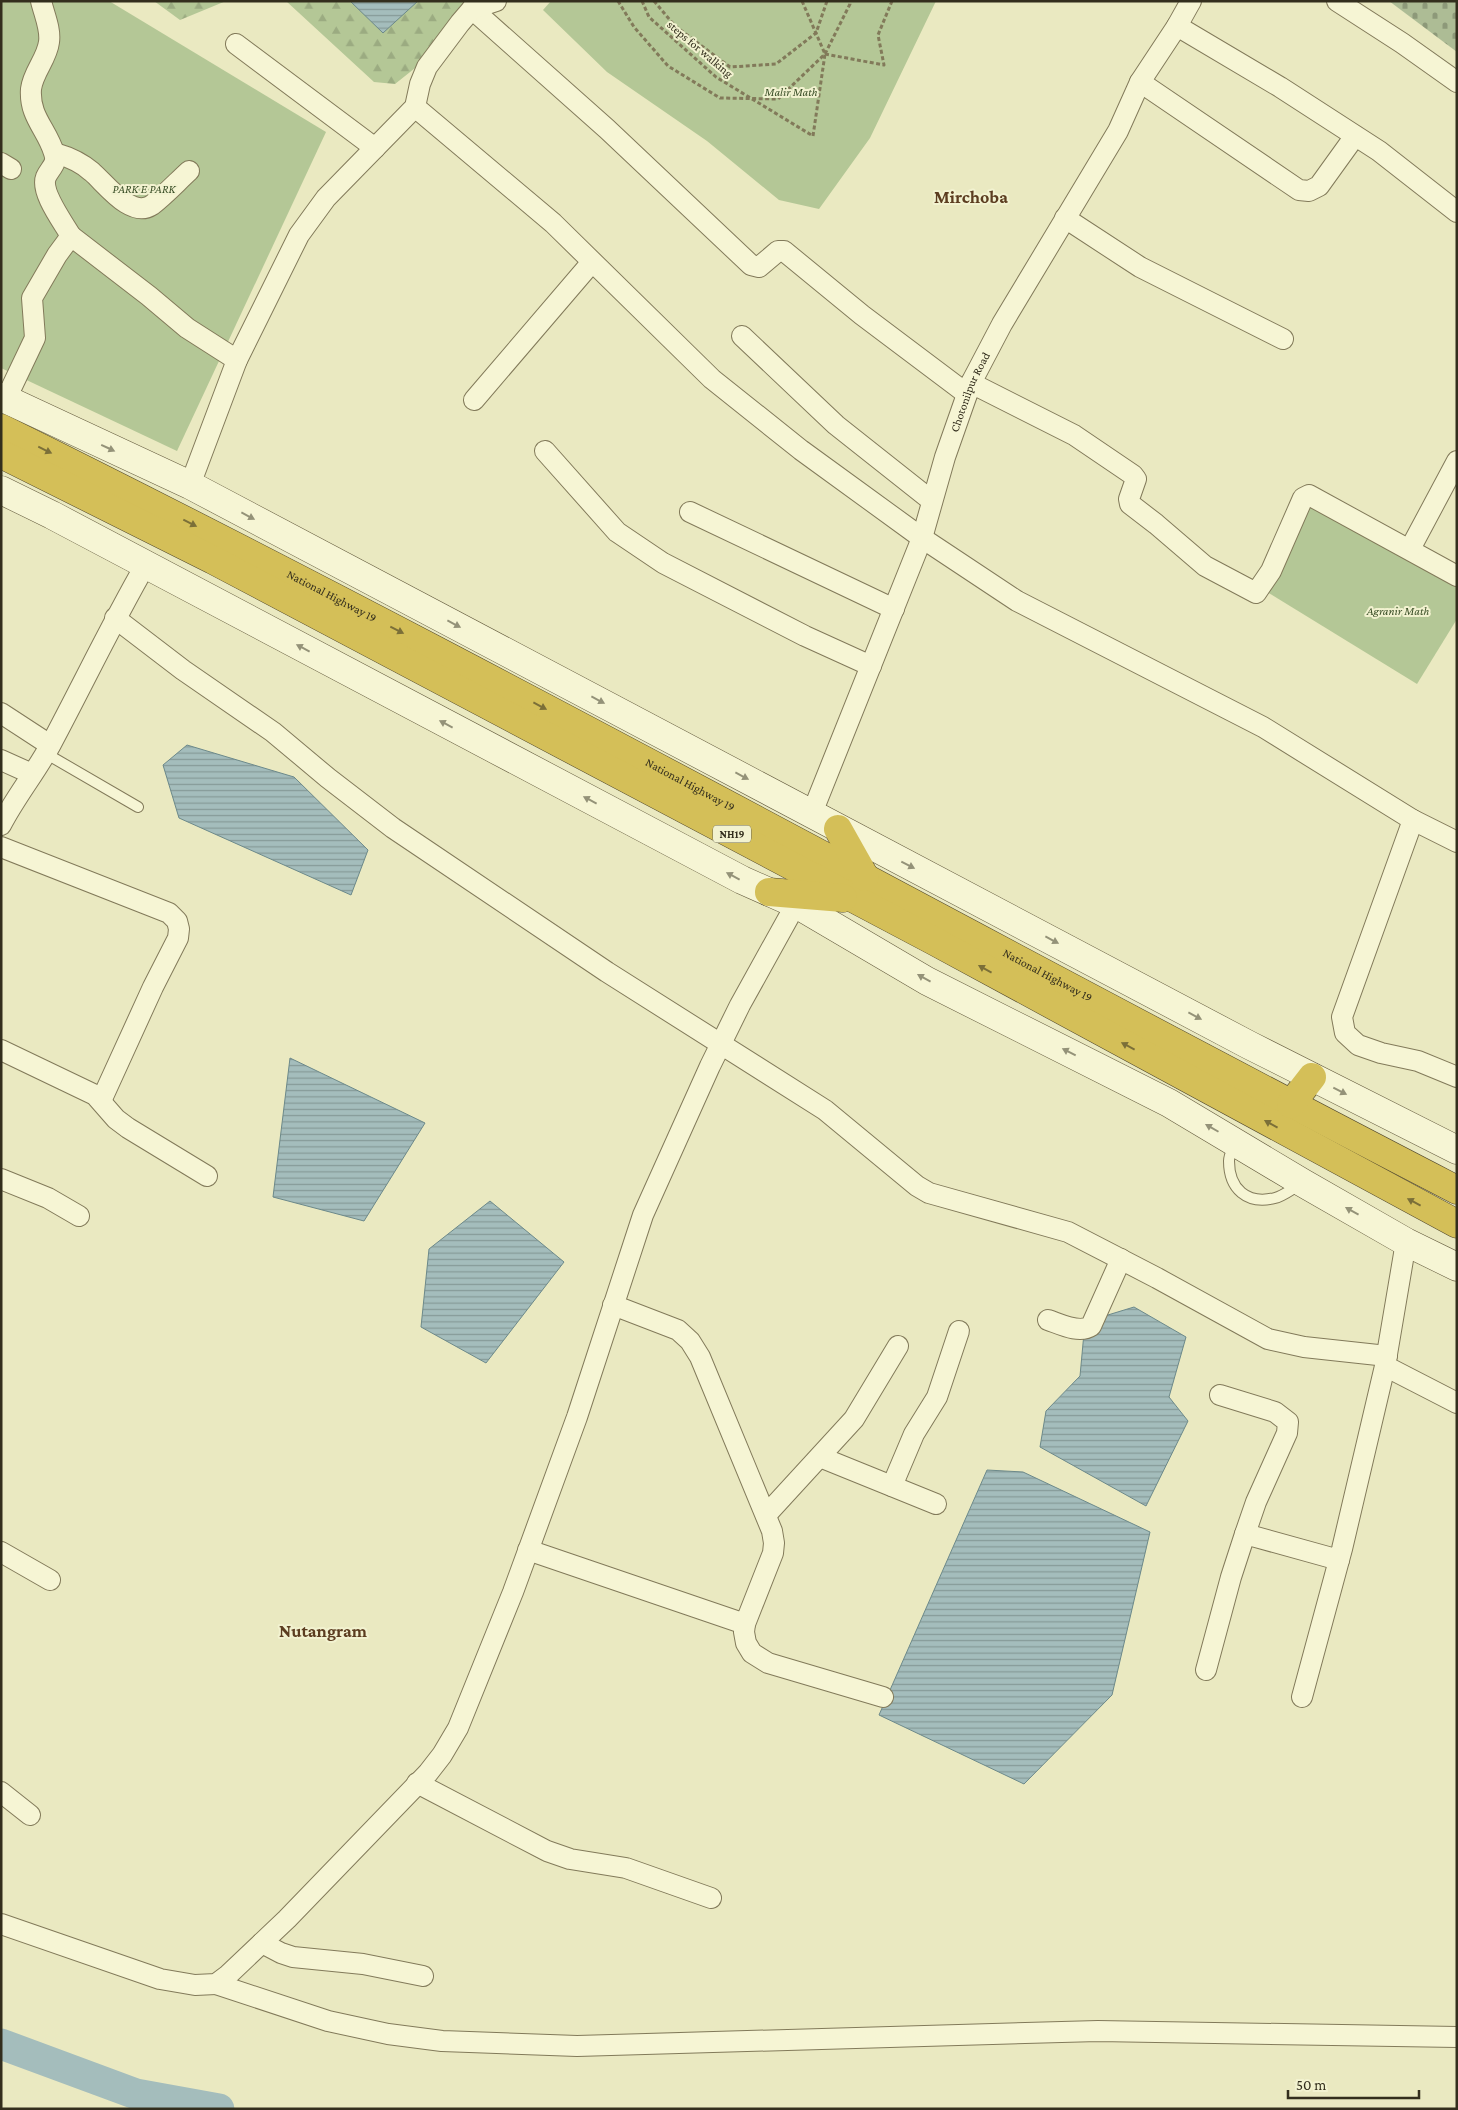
<svg xmlns="http://www.w3.org/2000/svg" width="1458" height="2110" viewBox="0 0 1458 2110" font-family="'Crimson Pro',serif">
  <defs>
    <pattern id="forest-firs" width="22" height="20" patternUnits="userSpaceOnUse" patternTransform="scale(1.25)"><rect width="22" height="20" fill="#b4c796"/><path d="M5 1l3.5 6h-7zM16 11l3.5 6h-7z" fill="#9bab81"/></pattern>
    <pattern id="cemetery-stones" width="16" height="16" patternUnits="userSpaceOnUse" patternTransform="scale(1.25)"><rect width="16" height="16" fill="#adbc95"/><path d="M2 7V4a2 2 0 0 1 4 0v3zM10 15v-3a2 2 0 0 1 4 0v3z" fill="#8d9979"/></pattern>
    <pattern id="water-rules" width="6" height="5" patternUnits="userSpaceOnUse" patternTransform="scale(1.25)"><rect width="6" height="5" fill="#a4bdbc"/><path d="M0 2.5h6" fill="none" stroke="#869a98"/></pattern>
  </defs>
  <rect width="100%" height="100%" fill="#eae9c1"/>
  <g fill="url(#forest-firs)">
    <path d="M154 1H226L180 20Z"/>
    <path d="M286 1H508L473 22 395 84 374 82Z"/>
  </g>
  <path fill="url(#cemetery-stones)" d="M1389 1H1457V52Z"/>
  <g fill="#b4c796">
    <path d="M1 1H109L326 132 177 451 1 368Z"/>
    <path d="M551 1H936L870 138 819 209 779 200 707 141 607 72 543 10Z"/>
    <path d="M1312 503 1457 583V619L1417 684 1267 592Z"/>
  </g>
  <g fill="url(#water-rules)" stroke="#6c898a">
    <path d="M350 1H418L383 33Z"/>
    <path d="M187 745 294 777 368 850 351 895 179 818 163 765Z"/>
    <path d="M290 1058 425 1123 364 1221 273 1197Z"/>
    <path d="M490 1201 564 1262 486 1363 421 1327 429 1249Z"/>
    <path d="M1134 1307 1186 1337 1169 1397 1188 1421 1146 1506 1040 1447 1046 1411 1080 1376 1085 1322Z"/>
    <path d="M987 1470 1023 1472 1150 1532 1112 1695 1024 1784 879 1715Z"/>
  </g>
  <g fill="none" stroke-linecap="round" stroke-linejoin="round">
    <path stroke="#a4bdbc" stroke-width="31" d="M1 2044 136 2094 219 2109"/>
    <g stroke="#827a5a" stroke-width="12">
      <g id="lane">
        <path d="M45 753 138 807"/>
        <path d="M1235 1142C1233 1148 1229 1155 1229 1161 1229 1189 1247 1205 1275 1198 1283 1196 1292 1189 1299 1185"/>
      </g>
    </g>
    <g stroke="#827a5a" stroke-width="22">
      <g id="street">
        <path d="M1337 1 1402 43 1457 82"/>
        <path d="M472 9 607 129 751 265 759 267 778 251H784L862 315 967 394"/>
        <path d="M1177 26 1280 87 1379 151 1457 212"/>
        <path d="M236 44 375 148"/>
        <path d="M1140 82 1299 190 1309 191 1319 186 1355 136"/>
        <path d="M415 107 553 223 712 379 801 450 922 538 1017 601 1263 727 1413 820 1457 842"/>
        <path d="M55 153C69 157 81 162 92 172 106 184 131 219 152 205 165 195 177 182 189 171"/>
        <path d="M1 163 11 169"/>
        <path d="M1065 218 1140 267 1283 339"/>
        <path d="M71 236 149 296 187 328 237 360"/>
        <path d="M742 336 836 425 932 501"/>
        <path d="M971 383 1074 435 1133 475 1136 479 1129 499 1130 504 1156 524 1205 566 1256 593 1271 571 1303 498 1309 495 1457 576"/>
        <path d="M6 399 35 338 32 298 57 255 71 236C63 222 40 192 46 177 50 168 58 164 54 153 47 129 29 117 31 89 33 72 47 59 49 42 51 29 44 14 41 1"/>
        <path d="M474 400 592 262"/>
        <path d="M545 451 617 532 663 563 805 636 871 666"/>
        <path d="M190 485 237 360 299 235 326 198 415 107 420 84 427 67 460 23 472 9 496 1"/>
        <path d="M690 512 894 609"/>
        <path d="M1410 549 1457 461"/>
        <path d="M115 618 183 670 273 732 328 778 393 828 607 972 825 1110 917 1186 929 1193 1068 1232 1157 1278 1268 1339 1304 1347 1387 1356"/>
        <path d="M1 713 50 745"/>
        <path d="M1 760 32 774"/>
        <path id="s1" d="M812 813 922 538 945 457 971 383 1002 324 1118 131 1140 82 1177 26 1191 1"/>
        <path d="M1413 820 1342 1017 1345 1033 1358 1045 1381 1053 1418 1061 1457 1077"/>
        <path d="M1 825C16 796 36 772 51 744 83 684 112 623 146 564"/>
        <path d="M1 847 169 913 177 921 179 929 178 938 153 987 101 1101"/>
        <path d="M1 1050 95 1095 116 1119 128 1128 207 1176"/>
        <path d="M1 1179 48 1198 79 1216"/>
        <path d="M613 1305 678 1330 690 1341 700 1357 772 1531 774 1543 773 1553 745 1624 744 1632 746 1643 752 1653 768 1663 883 1697"/>
        <path d="M1048 1320C1060 1324 1079 1334 1091 1326L1121 1259"/>
        <path d="M1385 1366 1457 1403"/>
        <path d="M1220 1395 1275 1412 1288 1422 1287 1433 1256 1502 1245 1534"/>
        <path d="M820 1457 936 1504"/>
        <path d="M892 1486 914 1434 937 1397 959 1331"/>
        <path d="M766 1515 854 1419 898 1346"/>
        <path d="M528 1550 745 1624"/>
        <path d="M1 1552 50 1580"/>
        <path d="M1206 1670 1231 1577 1245 1534 1339 1560"/>
        <path d="M1302 1697 1342 1549 1385 1366 1406 1242"/>
        <path d="M417 1783 547 1851 570 1859 626 1868 711 1898"/>
        <path d="M1 1792 30 1815"/>
        <path d="M1 1924 160 1979 195 1985 216 1984 228 1975 287 1919 428 1773 442 1755 458 1728 513 1592 577 1417 643 1215 710 1066 740 1005 796 904"/>
        <path d="M262 1943 281 1953 293 1957 363 1964 423 1976"/>
        <path d="M216 1984 328 2021 388 2034 442 2041 577 2046 1098 2031 1457 2037"/>
      </g>
    </g>
    <g stroke="#645b3e" stroke-width="29">
      <g id="secondary">
        <path d="M1 397 190 485 1249 1045 1457 1150"/>
        <path d="M1 490 52 515 742 880 796 904 927 981 1169 1103 1303 1183 1406 1242 1457 1267"/>
      </g>
    </g>
    <g stroke="#50472e" stroke-width="29">
      <g id="highway">
        <path id="s2" d="M1 428C492 671 970 939 1457 1190"/>
        <path d="M1 454 213 560 934 941 1457 1224"/>
        <path d="M838 829 865 877"/>
        <path d="M769 892 843 898"/>
        <path d="M1291 1104 1312 1077"/>
      </g>
    </g>
    <g stroke="#827a5a" stroke-width="3" stroke-dasharray="4 2.5" stroke-linecap="butt">
      <path d="M618 1 634 27 668 66 720 98 778 99 825 54 850 4V1"/>
      <path d="M642 1 649 17 716 77 813 136 825 54 802 1"/>
      <path d="M654 1 675 26 730 67 776 64 816 33 827 1"/>
      <path d="M825 54 884 65 878 35 892 1"/>
    </g>
    <use href="#lane" stroke="#f6f5d4" stroke-width="10"/>
    <use href="#street" stroke="#f6f5d4" stroke-width="20"/>
    <use href="#secondary" stroke="#f6f5d4" stroke-width="28"/>
    <use href="#highway" stroke="#d4bf58" stroke-width="28"/>
  </g>
  <defs><path id="oneway-solid" d="M-6-.8H1V-3.2L6.5 0L1 3.2V.8H-6Z" transform="scale(1.25)"/></defs>
  <g fill="#949278">
    <use href="#oneway-solid" transform="translate(108 448) rotate(25)"/>
    <use href="#oneway-solid" transform="translate(248 516) rotate(28)"/>
    <use href="#oneway-solid" transform="translate(454 624) rotate(28)"/>
    <use href="#oneway-solid" transform="translate(303 648) rotate(-152)"/>
    <use href="#oneway-solid" transform="translate(598 700) rotate(28)"/>
    <use href="#oneway-solid" transform="translate(446 724) rotate(-152)"/>
    <use href="#oneway-solid" transform="translate(742 776) rotate(28)"/>
    <use href="#oneway-solid" transform="translate(590 800) rotate(-152)"/>
    <use href="#oneway-solid" transform="translate(908 865) rotate(27)"/>
    <use href="#oneway-solid" transform="translate(733 876) rotate(-152)"/>
    <use href="#oneway-solid" transform="translate(1052 940) rotate(28)"/>
    <use href="#oneway-solid" transform="translate(924 978) rotate(-151)"/>
    <use href="#oneway-solid" transform="translate(1195 1016) rotate(28)"/>
    <use href="#oneway-solid" transform="translate(1069 1052) rotate(-153)"/>
    <use href="#oneway-solid" transform="translate(1340 1091) rotate(27)"/>
    <use href="#oneway-solid" transform="translate(1212 1128) rotate(-150)"/>
    <use href="#oneway-solid" transform="translate(1352 1211) rotate(-151)"/>
  </g>
  <g fill="#7b6f38">
    <use href="#oneway-solid" transform="translate(45 450) rotate(26)"/>
    <use href="#oneway-solid" transform="translate(190 523) rotate(27)"/>
    <use href="#oneway-solid" transform="translate(397 630) rotate(27)"/>
    <use href="#oneway-solid" transform="translate(540 706) rotate(28)"/>
    <use href="#oneway-solid" transform="translate(985 969) rotate(-151)"/>
    <use href="#oneway-solid" transform="translate(1128 1046) rotate(-152)"/>
    <use href="#oneway-solid" transform="translate(1271 1124) rotate(-151)"/>
    <use href="#oneway-solid" transform="translate(1414 1202) rotate(-152)"/>
  </g>
  <g text-anchor="middle" dominant-baseline="central" stroke-width="4" stroke-linejoin="round" paint-order="stroke">
    <rect fill="#f2f2d0" stroke="#6c6953" stroke-width="1" x="713" y="825.5" width="38" height="17" rx="4"/>
    <g font-size="11" font-weight="bold" fill="#332e1d">
      <text x="732" y="834">NH19</text>
    </g>
    <g font-size="12" fill="#332e1d" stroke="#f2f2d0">
      <text transform="translate(700 49) rotate(40)">steps for walking</text>
      <text stroke="none"><textPath href="#s1" startOffset="450">Chotonilpur Road</textPath></text>
      <text stroke="none"><textPath href="#s2" startOffset="371">National Highway 19</textPath></text>
      <text stroke="none"><textPath href="#s2" startOffset="776">National Highway 19</textPath></text>
      <text stroke="none"><textPath href="#s2" startOffset="1181">National Highway 19</textPath></text>
    </g>
    <g font-size="12" font-style="italic" fill="#394e26" stroke="#f2f2d0">
      <text x="791" y="92">Malir Math</text>
      <text x="144" y="189">PARK E PARK</text>
      <text x="1398" y="611">Agranir Math</text>
    </g>
    <g font-size="18" font-weight="bold" fill="#5c3d20" stroke="#f2f2d0">
      <text x="971" y="197">Mirchoba</text>
      <text x="323" y="1631">Nutangram</text>
    </g>
  </g>
  <rect width="1458" height="2110" fill="none" stroke="#332e1d" stroke-width="5"/>
  <path d="M1288 2090v8h131v-8" fill="none" stroke="#332e1d" stroke-width="2.5"/>
  <text x="1296" y="2090" font-size="15" fill="#332e1d" stroke="#f2f2d0" stroke-width="4" paint-order="stroke">50 m</text>
</svg>
